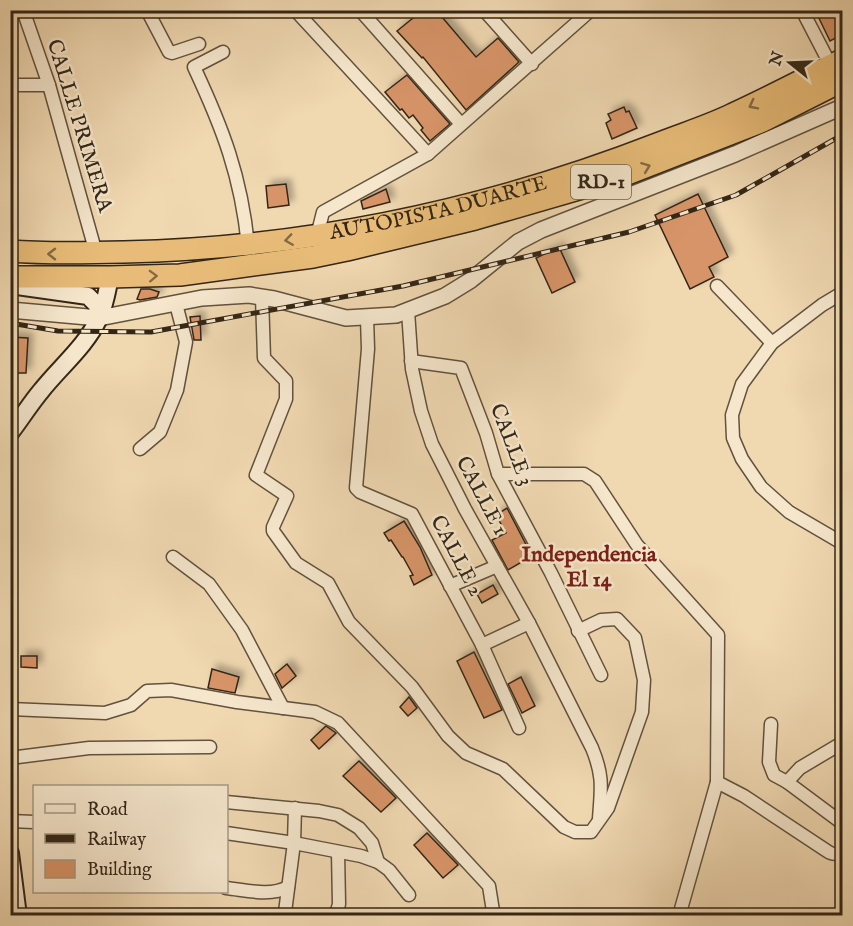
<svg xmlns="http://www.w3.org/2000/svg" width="853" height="926" viewBox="0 0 853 926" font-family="'IM FELL English',serif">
  <defs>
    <filter id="shadow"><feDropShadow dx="5" dy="-5" stdDeviation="3" flood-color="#0004"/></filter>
  </defs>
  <rect width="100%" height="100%" fill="#f0d8b1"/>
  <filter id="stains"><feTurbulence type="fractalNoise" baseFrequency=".00333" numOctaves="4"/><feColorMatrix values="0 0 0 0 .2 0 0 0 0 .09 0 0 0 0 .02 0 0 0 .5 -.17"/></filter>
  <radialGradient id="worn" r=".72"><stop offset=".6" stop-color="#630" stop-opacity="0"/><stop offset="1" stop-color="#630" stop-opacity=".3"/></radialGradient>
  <g fill="#d79468" stroke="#332617" stroke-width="1.5" filter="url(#shadow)">
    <path d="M423 10H436L476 57 498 38 519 62 466 110 423 57 422 58 397 31Z"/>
    <path d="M815 10H843V34L830 41Z"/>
    <path d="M407 75 450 124 430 141 421 130 423 128 413 115 409 118 402 109 400 110 385 92Z"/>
    <path d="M624 107 626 112 629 111 637 128 612 139 606 123 611 120 608 114Z"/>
    <path d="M286 184 289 205 268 208 266 186Z"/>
    <path d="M386 189 390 202 363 209 361 201Z"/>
    <path d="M698 194 728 257 709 267 714 277 690 289 655 215Z"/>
    <path d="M559 247 575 282 552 293 536 258Z"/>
    <path d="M141 289H150L159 292 157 297 140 300 137 299Z"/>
    <path d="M200 316 201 340H194L190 317Z"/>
    <path d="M10 337 28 338 26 373H10Z"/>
    <path d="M507 508 532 556 508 570 492 540 506 533 496 515Z"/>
    <path d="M404 521 420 547 432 575 414 585 410 576 413 575 403 557H402L391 540 389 541 384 533Z"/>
    <path d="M493 585 498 594 482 603 477 594Z"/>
    <path d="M474 652 502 710 484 718 457 661Z"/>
    <path d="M21 656H37V668L21 667Z"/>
    <path d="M287 664 296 676 282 688 275 674Z"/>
    <path d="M212 669 239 677 235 693 208 688Z"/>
    <path d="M521 677 535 706 522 713 508 684Z"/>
    <path d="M409 697 417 708 408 716 400 707Z"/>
    <path d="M326 726 336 733 319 749 311 740Z"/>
    <path d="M359 761 396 798 381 812 343 776Z"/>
    <path d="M427 833 458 865 443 878 414 845Z"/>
  </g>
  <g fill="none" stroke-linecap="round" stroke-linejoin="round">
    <g stroke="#62523e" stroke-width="15">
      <g id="minor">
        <path d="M23 10 49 85 96 253"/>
        <path d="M147 10 169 52 172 53 199 44"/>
        <path d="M295 10 428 154"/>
        <path d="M360 10 461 124"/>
        <path d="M484 10 532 64"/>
        <path d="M802 10 831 66"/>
        <path d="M223 52 194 67C223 129 241 176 248 245"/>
        <path d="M10 85H49"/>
        <path d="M317 236 323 212 428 154 591 10"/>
        <path d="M717 286 772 343"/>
        <path d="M842 293 822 305 772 343 742 384 732 415 733 438 742 459 761 487 789 512 842 543"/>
        <path d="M262 297 264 358 286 381V399L256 475 287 496 273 527V531L296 563 328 583 349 622 412 687 448 736 466 753 503 769 564 827 575 832H591L608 808 642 712 644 680 635 638 617 619 601 620 578 631"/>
        <path d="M408 311 412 369 421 411 432 444 465 509 529 623 592 748C604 777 601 789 599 819"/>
        <path d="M367 318 368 349 356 488 360 492 412 514 482 645 519 728"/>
        <path d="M411 361 461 368 486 433 498 474 551 573 601 675"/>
        <path d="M140 449 160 432 177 390 186 342 176 304"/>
        <path d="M498 474H584L595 481 637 545 718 635 717 782 744 796 827 851C833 855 837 855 842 850"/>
        <path d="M173 557 209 584 242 630 283 708"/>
        <path d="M450 586 497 566"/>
        <path d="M482 645 529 623"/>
        <path d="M10 709 105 713 131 705 147 691 171 690 237 702 315 712 338 723 489 886 493 911 491 916"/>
        <path d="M771 724 769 762 774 775 787 782 842 823"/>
        <path d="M10 758 89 748 210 747"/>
        <path d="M787 782 800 768 842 743"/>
        <path d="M226 802 319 811 338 815 359 828 372 843 378 862"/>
        <path d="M10 821 34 822"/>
        <path d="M226 833 294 843 361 856 378 862 389 870 409 895"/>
        <path d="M226 888C246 890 270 897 288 887"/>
        <path d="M286 916 285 912 294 843 295 808"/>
        <path d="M332 916 337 911 339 904 338 852"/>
        <path d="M679 916 717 782"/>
      </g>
    </g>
    <g stroke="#62523e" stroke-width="18">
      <path id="tertiary" d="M10 310 99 318 202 298 249 295 274 299 346 318 396 315 445 296 471 280 518 242 541 230 735 154 842 107"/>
    </g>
    <g stroke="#332617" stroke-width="20">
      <g id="secondary">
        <path d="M10 285 88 296 97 305 99 318"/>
        <path d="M10 433C21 419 30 404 41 391 60 367 86 346 99 318 105 305 107 291 110 277"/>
        <path d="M10 853 18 916"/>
      </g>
    </g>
    <g stroke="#332617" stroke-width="24">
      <g id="motorway">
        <path id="s1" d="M10 251C48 254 86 253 124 252 306 248 487 210 657 144 682 134 709 126 733 114 770 97 806 78 842 60"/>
        <path d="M10 277H110L180 275 313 257 347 250 475 219 617 178 763 121 842 81"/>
      </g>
    </g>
    <use href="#minor" stroke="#f5e6cc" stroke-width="12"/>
    <use href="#tertiary" stroke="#f5e6cc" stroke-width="15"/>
    <use href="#secondary" stroke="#f5e6cc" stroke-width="16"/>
    <use href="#motorway" stroke="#e8bc78" stroke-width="21"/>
    <g stroke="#332617" stroke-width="5">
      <path id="rail" d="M10 323 58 331 151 332 403 286 629 232 736 195 842 135"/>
    </g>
    <use href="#rail" stroke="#f5e6cc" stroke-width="3" stroke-dasharray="9" stroke-linecap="butt"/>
  </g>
  <defs><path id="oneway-chevron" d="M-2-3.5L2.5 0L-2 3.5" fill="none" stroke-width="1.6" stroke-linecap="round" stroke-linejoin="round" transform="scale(1.5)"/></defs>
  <g stroke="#846a43">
    <use href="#oneway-chevron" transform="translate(753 105) rotate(153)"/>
    <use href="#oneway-chevron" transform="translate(646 167) rotate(-21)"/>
    <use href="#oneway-chevron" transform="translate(289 240) rotate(172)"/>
    <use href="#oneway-chevron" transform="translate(52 254) rotate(-180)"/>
    <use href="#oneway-chevron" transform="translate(153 276) rotate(-2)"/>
  </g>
  <g text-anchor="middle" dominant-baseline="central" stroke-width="5" stroke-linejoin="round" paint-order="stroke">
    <rect fill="#f5e6cc" stroke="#6d604d" stroke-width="1.5" x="571" y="165" width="60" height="34" rx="4.5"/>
    <g font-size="20" font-weight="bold" fill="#332617">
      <text x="601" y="182">RD-1</text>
    </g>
    <g font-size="21" fill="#332617" stroke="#f5e6cc">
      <text transform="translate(79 126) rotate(73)">CALLE PRIMERA</text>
      <text stroke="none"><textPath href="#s1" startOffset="432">AUTOPISTA DUARTE</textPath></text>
      <text transform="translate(511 445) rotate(69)">CALLE 3</text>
      <text transform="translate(481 496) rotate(62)">CALLE 1</text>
      <text transform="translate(456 556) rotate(62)">CALLE 2</text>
    </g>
    <g font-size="22" font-weight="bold" fill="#7a1f14" stroke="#f5e6cc">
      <text x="589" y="555">Independencia<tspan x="589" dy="25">El 14</tspan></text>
    </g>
  </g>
  <rect width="853" height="926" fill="none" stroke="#f0d8b1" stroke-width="36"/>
  <rect x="12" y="12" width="829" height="902" fill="none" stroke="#332617" stroke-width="3"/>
  <rect x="18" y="18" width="817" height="890" fill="none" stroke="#332617" stroke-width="1.5"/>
  <rect x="33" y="785" width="195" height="108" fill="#f5e6cc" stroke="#a79984" stroke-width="1.5"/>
  <rect x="45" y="804" width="30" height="9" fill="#f5e6cc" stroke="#a79984" stroke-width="1.5"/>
  <text x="87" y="815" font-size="18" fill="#332617">Road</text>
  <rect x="45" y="834" width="30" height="9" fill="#332617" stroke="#a79984" stroke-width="1.5"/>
  <text x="87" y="845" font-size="18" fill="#332617">Railway</text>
  <rect x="45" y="860" width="30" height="18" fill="#d79468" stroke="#a79984" stroke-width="1.5"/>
  <text x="87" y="875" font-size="18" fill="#332617">Building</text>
  <g transform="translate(790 63) rotate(288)" stroke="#f5e6cc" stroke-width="4.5" paint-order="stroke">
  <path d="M0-4.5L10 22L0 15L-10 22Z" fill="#332617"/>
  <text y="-9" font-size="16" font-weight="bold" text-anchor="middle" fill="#332617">N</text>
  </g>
  <rect width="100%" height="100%" filter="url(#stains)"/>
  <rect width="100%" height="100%" fill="url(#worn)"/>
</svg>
